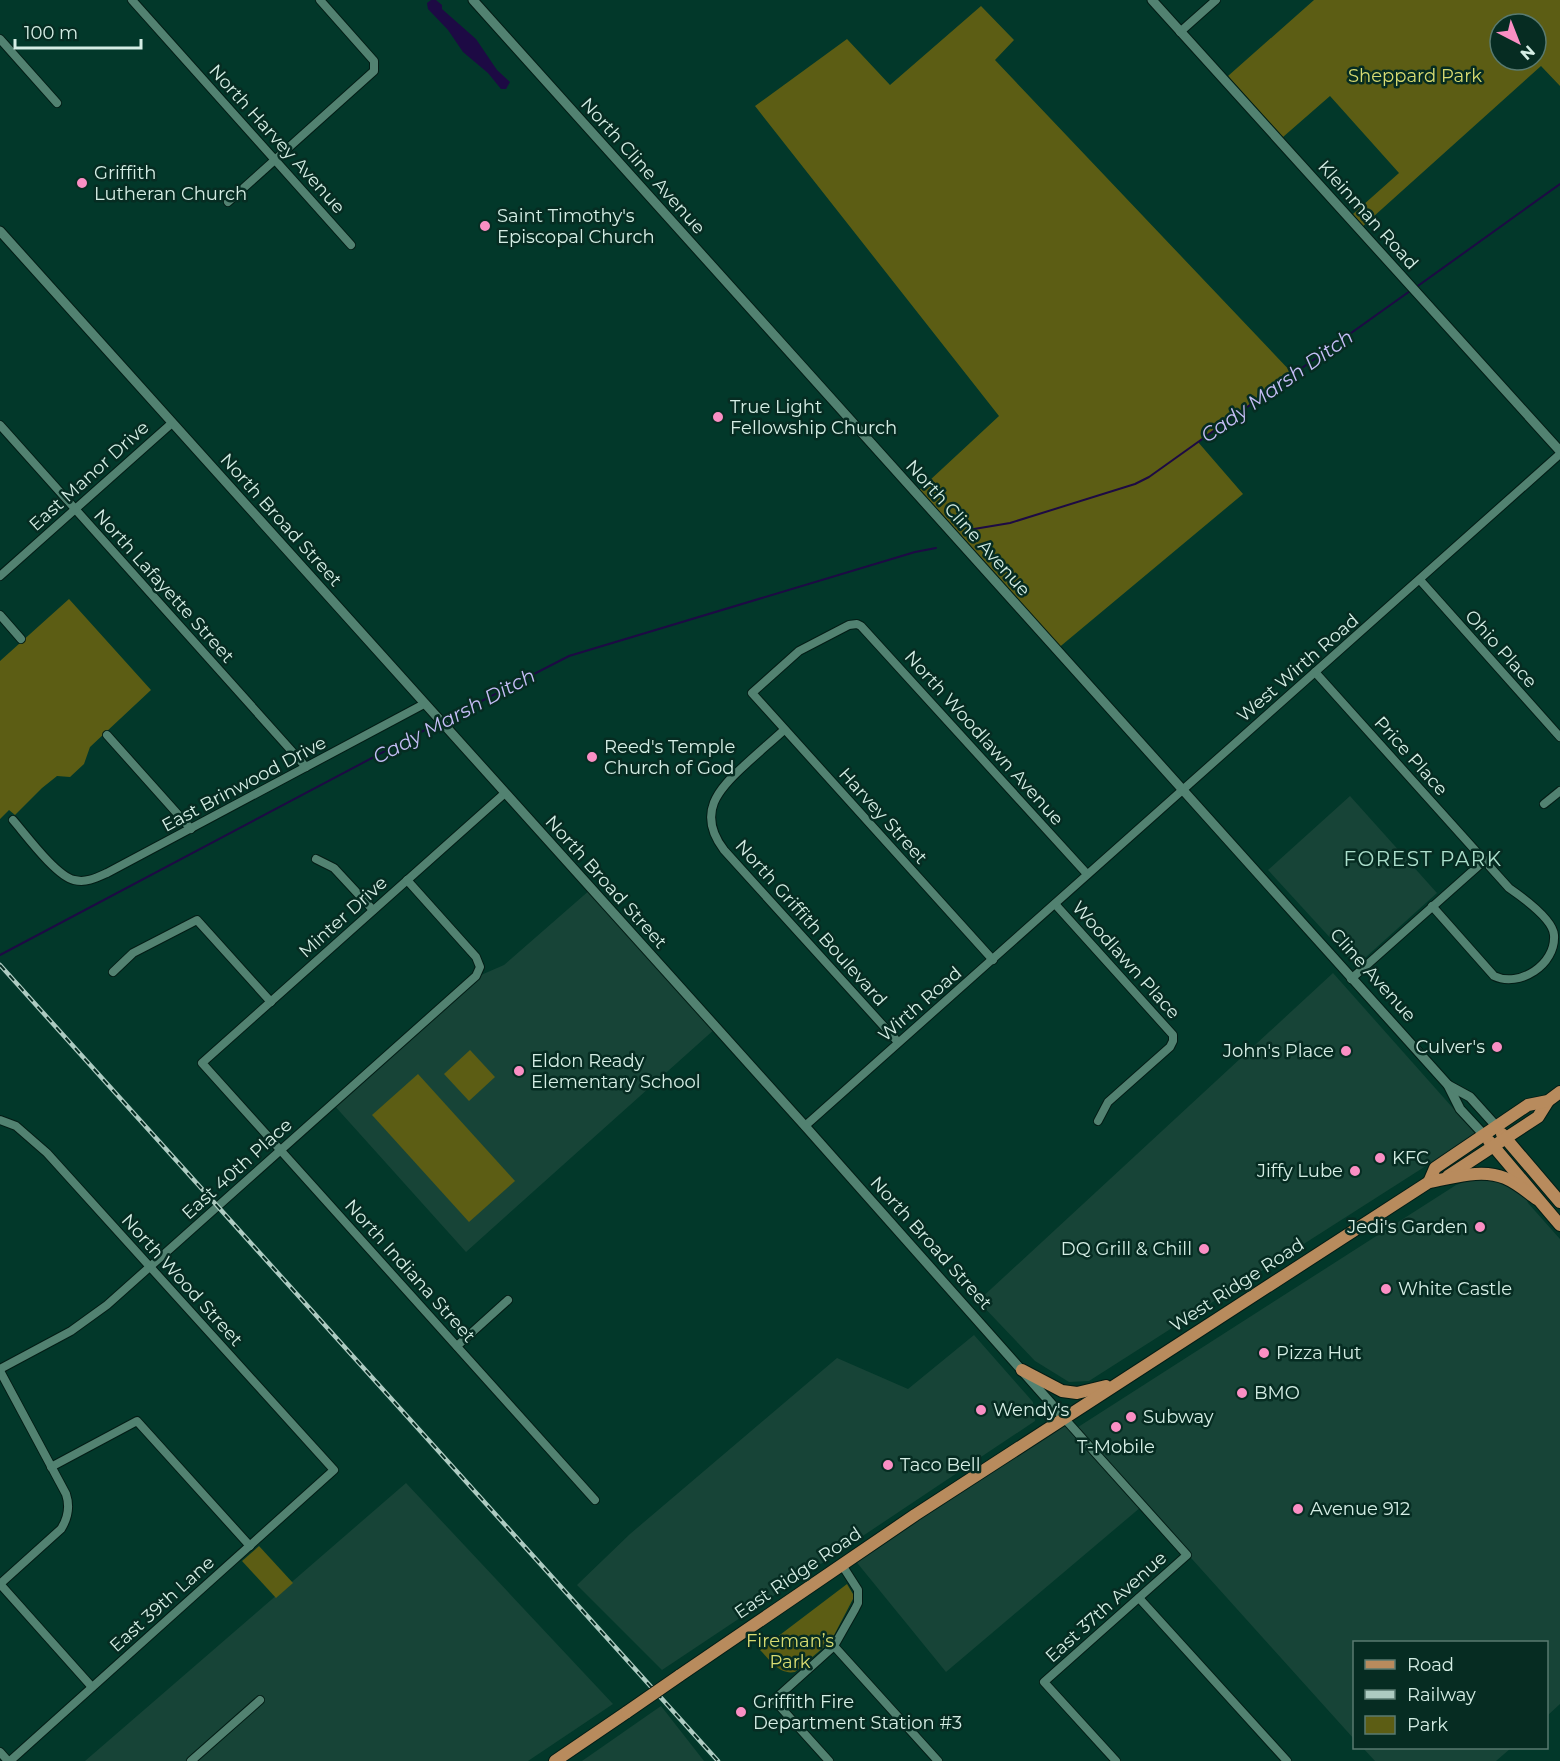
<svg xmlns="http://www.w3.org/2000/svg" width="1560" height="1761" viewBox="0 0 1560 1761" font-family="Montserrat,sans-serif">
  <rect width="100%" height="100%" fill="#02382a"/>
  <g fill="#174437">
    <path d="M1350 796 1437 893 1356 966 1268 870Z"/>
    <path d="M591 889 716 1028 466 1252 333 1104 474 978 504 965Z"/>
    <path d="M1333 973 1476 1134 1089 1381 1069 1382 1035 1361 978 1301Z"/>
    <path d="M1491 1178 1510 1184 1526 1198 1528 1203 1560 1239V1704L1547 1716 1546 1642H1354V1739L1075 1429 1456 1185 1472 1179Z"/>
    <path d="M974 1335 1033 1402 1035 1421 662 1670 577 1585 630 1534 837 1358 908 1389Z"/>
    <path d="M1064 1421 1141 1507 946 1672 854 1559Z"/>
    <path d="M406 1483 613 1704 528 1761H85Z"/>
    <path d="M661 1706 704 1761H582Z"/>
    <path d="M1363 1748H1511L1496 1761H1375Z"/>
  </g>
  <g fill="#5c5d14" fill-rule="evenodd">
    <path d="M1314 0H1560V86L1541 66 1363 226 1353 214 1399 173 1330 96 1283 137 1228 76ZM1500 24H1536V60H1500Z"/>
    <path d="M981 6 1014 40 995 60 1293 374 1198 442 1243 494 1056 650 915 494 999 416 755 106 847 39 890 85Z"/>
    <path d="M69 599 151 690 90 747 84 764 70 777 57 776 42 788 15 815 9 810 0 819V661Z"/>
    <path d="M470 1050 495 1077 469 1101 444 1074Z"/>
    <path d="M418 1074 515 1181 469 1222 372 1115Z"/>
    <path d="M259 1546 293 1583 276 1598 242 1561Z"/>
    <path d="M847 1584 853 1594V1599L831 1641 795 1672C779 1675 770 1660 760 1650Z"/>
  </g>
  <path fill="#1d0a44" d="M431 0H436L442 5V9L476 39 497 70 510 82 506 89H501L488 73 463 52 448 30 428 9 427 3Z"/>
  <g fill="none" stroke-linecap="round" stroke-linejoin="round">
    <g stroke="#1d0a44" stroke-width="2">
      <path d="M1415 288 1560 184"/>
      <path d="M968 530 1010 523 1135 484 1149 477 1410 291"/>
      <path d="M443 721 569 656 915 552 936 548"/>
      <path d="M0 955 438 723"/>
    </g>
    <g stroke="#031c15" stroke-width="10">
      <g id="minor">
        <path d="M132 0 351 245"/>
        <path d="M1180 32 1216 0"/>
        <path d="M0 39 57 103"/>
        <path d="M228 202 374 71V61L320 0"/>
        <path d="M0 425 306 767"/>
        <path d="M0 576 172 423"/>
        <path d="M1420 580 1560 737"/>
        <path d="M0 615 21 639"/>
        <path d="M1315 672 1509 888C1522 897 1553 919 1554 935 1556 965 1519 988 1494 976L1432 906"/>
        <path d="M784 730C772 741 759 752 746 764 718 789 696 813 724 850L898 1042"/>
        <path d="M107 735 191 829"/>
        <path d="M505 793 202 1063 595 1500"/>
        <path d="M1544 804 1560 791"/>
        <path d="M13 820C26 835 56 876 74 880 86 883 96 878 107 873L424 704"/>
        <path d="M316 859 334 868 373 910"/>
        <path d="M1055 904 1173 1035V1041L1170 1047 1108 1102 1098 1121"/>
        <path d="M993 960 752 693 799 651 849 625 857 624 861 626 1087 874"/>
        <path d="M113 972 133 953 197 920 271 1002"/>
        <path d="M1351 979 1485 860"/>
        <path d="M0 1120 16 1126 47 1153 334 1470 10 1761"/>
        <path d="M805 1126 1560 454"/>
        <path d="M457 1346 508 1300"/>
        <path d="M0 1369 71 1331 107 1305 476 976 480 967 476 957 407 880"/>
        <path d="M0 1371 66 1494C70 1506 68 1518 61 1529L0 1584"/>
        <path d="M1064 1418 1187 1555 1044 1682 1116 1761"/>
        <path d="M51 1467 137 1421 250 1546"/>
        <path d="M0 1584 92 1687"/>
        <path d="M1139 1598 1287 1761"/>
        <path d="M834 1646 938 1761"/>
        <path d="M0 1752 8 1761"/>
        <path d="M191 1761 260 1700"/>
        <path d="M829 1761 774 1700 834 1646 855 1609 858 1603V1590L842 1565"/>
      </g>
    </g>
    <g stroke="#031c15" stroke-width="11">
      <g id="tertiary">
        <path d="M473 0 1448 1085 1460 1109 1485 1136"/>
        <path d="M1152 0 1560 451"/>
        <path d="M0 231 805 1126 1064 1418"/>
        <path d="M1448 1085 1470 1097 1497 1127"/>
      </g>
    </g>
    <g stroke="#031c15" stroke-width="14">
      <g id="primary">
        <path d="M1502 1134 1560 1202"/>
        <path d="M1489 1141 1560 1225"/>
        <path d="M1448 1176 1538 1117 1548 1101"/>
        <path d="M1429 1182 1435 1168 1528 1105 1548 1101 1560 1092"/>
        <path d="M1022 1370 1062 1391 1077 1393 1106 1386"/>
        <path d="M679 1676 915 1515 1429 1182C1453 1178 1481 1168 1505 1178 1517 1183 1527 1192 1537 1199"/>
        <path d="M555 1761 627 1712"/>
      </g>
    </g>
    <use href="#minor" stroke="#528271" stroke-width="8"/>
    <use href="#tertiary" stroke="#528271" stroke-width="9"/>
    <use href="#primary" stroke="#b88b5d" stroke-width="12"/>
    <g stroke="#adcbc1" stroke-width="4.5">
      <path id="rail" d="M0 965 718 1761"/>
    </g>
    <use href="#rail" stroke="#062c22" stroke-width="2" stroke-dasharray="7" stroke-linecap="butt"/>
    <g stroke="#031c15" stroke-width="14" stroke-linecap="butt">
      <path id="primary-bridge" d="M627 1712 679 1676"/>
    </g>
    <use href="#primary-bridge" stroke="#b88b5d" stroke-width="12"/>
  </g>
  <g fill="#fb8fc4" stroke="#062c22" stroke-width="2">
    <circle cx="82" cy="183" r="6"/>
    <circle cx="485" cy="226" r="6"/>
    <circle cx="718" cy="417" r="6"/>
    <circle cx="592" cy="757" r="6"/>
    <circle cx="1497" cy="1047" r="6"/>
    <circle cx="1346" cy="1051" r="6"/>
    <circle cx="519" cy="1071" r="6"/>
    <circle cx="1380" cy="1158" r="6"/>
    <circle cx="1355" cy="1171" r="6"/>
    <circle cx="1480" cy="1227" r="6"/>
    <circle cx="1204" cy="1249" r="6"/>
    <circle cx="1386" cy="1289" r="6"/>
    <circle cx="1264" cy="1353" r="6"/>
    <circle cx="1242" cy="1393" r="6"/>
    <circle cx="981" cy="1410" r="6"/>
    <circle cx="1131" cy="1417" r="6"/>
    <circle cx="1116" cy="1427" r="6"/>
    <circle cx="888" cy="1465" r="6"/>
    <circle cx="1298" cy="1509" r="6"/>
    <circle cx="741" cy="1712" r="6"/>
  </g>
  <g text-anchor="middle" dominant-baseline="central" stroke-width="5" stroke-linejoin="round" paint-order="stroke">
    <g font-size="18" fill="#d9dc72" stroke="#062c22">
      <text x="1415" y="76">Sheppard Park</text>
      <text x="790" y="1641">Fireman’s<tspan x="790" dy="21">Park</tspan></text>
    </g>
    <g font-size="18" fill="#d5eee5" stroke="#062c22">
      <text transform="translate(277 139) rotate(48)">North Harvey Avenue</text>
      <text transform="translate(643 166) rotate(48)">North Cline Avenue</text>
      <text transform="translate(1368 215) rotate(48)">Kleinman Road</text>
      <text transform="translate(89 476) rotate(-42)">East Manor Drive</text>
      <text transform="translate(281 520) rotate(48)">North Broad Street</text>
      <text transform="translate(968 528) rotate(48)">North Cline Avenue</text>
      <text transform="translate(164 586) rotate(48)">North Lafayette Street</text>
      <text transform="translate(1501 649) rotate(48)">Ohio Place</text>
      <text transform="translate(1298 668) rotate(-41)">West Wirth Road</text>
      <text transform="translate(984 738) rotate(48)">North Woodlawn Avenue</text>
      <text transform="translate(1411 756) rotate(48)">Price Place</text>
      <text transform="translate(244 784) rotate(-28)">East Brinwood Drive</text>
      <text transform="translate(883 816) rotate(48)">Harvey Street</text>
      <text transform="translate(606 882) rotate(48)">North Broad Street</text>
      <text transform="translate(343 917) rotate(-42)">Minter Drive</text>
      <text transform="translate(811 923) rotate(48)">North Griffith Boulevard</text>
      <text transform="translate(1126 960) rotate(48)">Woodlawn Place</text>
      <text transform="translate(1373 975) rotate(48)">Cline Avenue</text>
      <text transform="translate(920 1004) rotate(-41)">Wirth Road</text>
      <text transform="translate(237 1169) rotate(-42)">East 40th Place</text>
      <text transform="translate(931 1243) rotate(48)">North Broad Street</text>
      <text transform="translate(410 1271) rotate(48)">North Indiana Street</text>
      <text transform="translate(182 1280) rotate(48)">North Wood Street</text>
      <text transform="translate(1237 1285) rotate(-33)">West Ridge Road</text>
      <text transform="translate(798 1573) rotate(-34)">East Ridge Road</text>
      <text transform="translate(162 1604) rotate(-42)">East 39th Lane</text>
      <text transform="translate(1106 1607) rotate(-42)">East 37th Avenue</text>
    </g>
    <g font-size="18" fill="#d5eee5" stroke="#062c22" text-anchor="start">
      <text x="94" y="173">Griffith<tspan x="94" dy="21">Lutheran Church</tspan></text>
      <text x="497" y="216">Saint Timothy's<tspan x="497" dy="21">Episcopal Church</tspan></text>
      <text x="730" y="407">True Light<tspan x="730" dy="21">Fellowship Church</tspan></text>
      <text x="604" y="747">Reed's Temple<tspan x="604" dy="21">Church of God</tspan></text>
      <text x="1485" y="1047" text-anchor="end">Culver's</text>
      <text x="1334" y="1051" text-anchor="end">John's Place</text>
      <text x="531" y="1061">Eldon Ready<tspan x="531" dy="21">Elementary School</tspan></text>
      <text x="1392" y="1158">KFC</text>
      <text x="1343" y="1171" text-anchor="end">Jiffy Lube</text>
      <text x="1468" y="1227" text-anchor="end">Jedi's Garden</text>
      <text x="1192" y="1249" text-anchor="end">DQ Grill &amp; Chill</text>
      <text x="1398" y="1289">White Castle</text>
      <text x="1276" y="1353">Pizza Hut</text>
      <text x="1254" y="1393">BMO</text>
      <text x="993" y="1410">Wendy's</text>
      <text x="1143" y="1417">Subway</text>
      <text x="1116" y="1447" text-anchor="middle">T-Mobile</text>
      <text x="900" y="1465">Taco Bell</text>
      <text x="1310" y="1509">Avenue 912</text>
      <text x="753" y="1702">Griffith Fire<tspan x="753" dy="21">Department Station #3</tspan></text>
    </g>
    <g font-size="20" font-style="italic" fill="#c4bdf5" stroke="#062c22">
      <text transform="translate(1277 386) rotate(-35)">Cady Marsh Ditch</text>
      <text transform="translate(454 716) rotate(-28)">Cady Marsh Ditch</text>
    </g>
    <g font-size="20" letter-spacing="1.5" fill="#ade0cd" stroke="#062c22">
      <text x="1423" y="859">FOREST PARK</text>
    </g>
  </g>
  <rect x="1353" y="1641" width="195" height="108" fill="#062c22" stroke="#597a70" stroke-width="1.5"/>
  <rect x="1365" y="1660" width="30" height="9" fill="#b88b5d" stroke="#597a70" stroke-width="1.5"/>
  <text x="1407" y="1671" font-size="18" fill="#d5eee5">Road</text>
  <rect x="1365" y="1690" width="30" height="9" fill="#adcbc1" stroke="#597a70" stroke-width="1.5"/>
  <text x="1407" y="1701" font-size="18" fill="#d5eee5">Railway</text>
  <rect x="1365" y="1716" width="30" height="18" fill="#5c5d14" stroke="#597a70" stroke-width="1.5"/>
  <text x="1407" y="1731" font-size="18" fill="#d5eee5">Park</text>
  <g transform="translate(1518 42) rotate(138)"><circle r="28" fill="#062c22" stroke="#597a70" stroke-width="1.5"/>
  <path d="M0-4.5L10 22L0 15L-10 22Z" fill="#fb8fc4"/>
  <text y="-9" font-size="16" font-weight="bold" text-anchor="middle" fill="#d5eee5">N</text>
  </g>
  <path d="M15 39v9h126v-9" fill="none" stroke="#d5eee5" stroke-width="3"/>
  <text x="24" y="39" font-size="18" fill="#d5eee5" stroke="#062c22" stroke-width="4.5" paint-order="stroke">100 m</text>
</svg>
